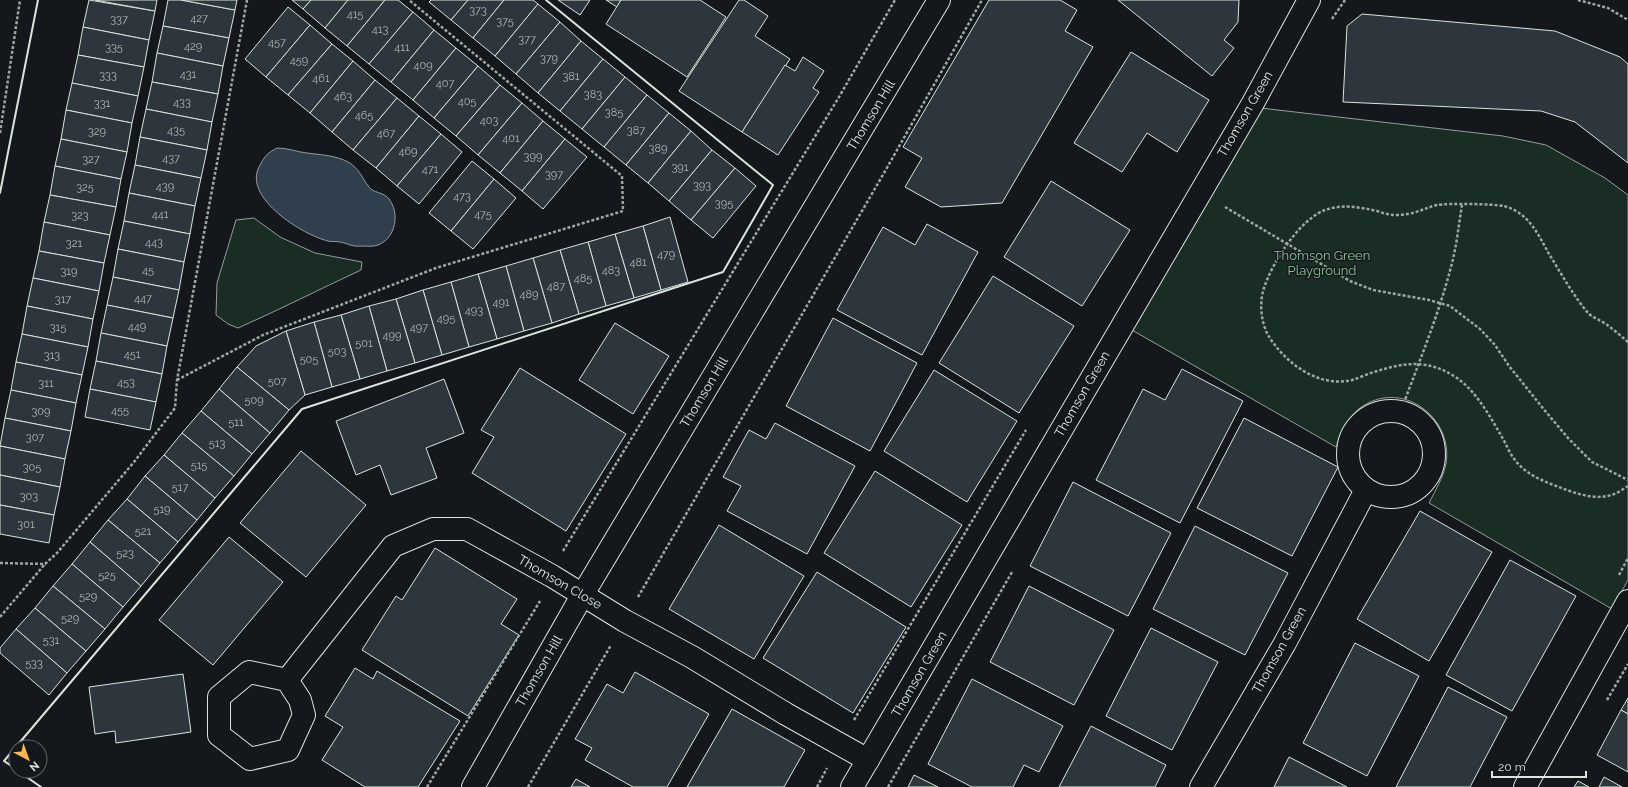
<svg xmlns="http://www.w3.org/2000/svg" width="1628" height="787" viewBox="0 0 1628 787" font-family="Raleway,sans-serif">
  <rect width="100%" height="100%" fill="#14181c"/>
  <g fill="#1a2d24" stroke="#939e99">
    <path d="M1243 106 1503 136 1546 145 1605 178 1628 195V580L1612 609 1429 503C1435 491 1443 478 1446 464 1454 417 1401 378 1360 408 1348 417 1342 433 1336 447L1118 322Z"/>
    <path d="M254 218 280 237 315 253 362 262 361 270C320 289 279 310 238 328L228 324 216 315 217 283 236 220Z"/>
  </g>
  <path fill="#2f3f4d" stroke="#939e99" d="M277 148C288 148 297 152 307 153 321 155 335 155 348 162 359 168 362 178 369 187 373 193 384 192 389 199 400 213 396 238 378 245 374 247 366 246 360 246 353 247 346 243 340 242 336 241 331 242 328 241 303 235 243 198 259 167 264 157 267 153 277 148Z"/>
  <g fill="#2c363c" stroke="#d8e6dc">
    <path d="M89 0 155 11 149 40 83 27Z"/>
    <path d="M95 0H157L155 11Z"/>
    <path d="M168 0H181L235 10 229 38 163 26Z"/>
    <path d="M181 0H237L235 10Z"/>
    <path d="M292 0H311L303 9Z"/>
    <path d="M311 0H348L325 28 303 9Z"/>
    <path d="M348 0H385L347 46 325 28Z"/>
    <path d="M385 0H398L413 12 369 64 347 46Z"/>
    <path d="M431 0H468L451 20 429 2Z"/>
    <path d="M468 0H504L473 38 451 20Z"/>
    <path d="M504 0H533L538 4 495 56 473 38Z"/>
    <path d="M558 0H590L580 15Z"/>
    <path d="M606 0H621L617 7Z"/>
    <path d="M621 0H700L726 17 687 77 606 24Z"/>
    <path d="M739 0H744L768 16 755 36 790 59 742 132 679 91Z"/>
    <path d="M989 0H1060L1077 10 1065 31 1093 47 1002 203 941 207 905 187 922 158 903 147Z"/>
    <path d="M1118 0H1239L1238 22 1224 40 1234 48 1212 76Z"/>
    <path d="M538 4 560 22 516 74 495 56Z"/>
    <path d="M288 7 310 25 266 77 245 59Z"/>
    <path d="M413 12 434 30 391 82 369 64Z"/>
    <path d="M1362 14 1555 31 1620 57 1628 64V163L1575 122 1541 111 1343 102 1347 26Z"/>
    <path d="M560 22 581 41 538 93 516 74Z"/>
    <path d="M310 25 332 44 288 95 266 77Z"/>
    <path d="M163 26 229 38 223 66 157 53Z"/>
    <path d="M83 27 149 40 144 67 78 55Z"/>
    <path d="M434 30 456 48 413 100 391 82Z"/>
    <path d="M581 41 603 59 560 111 538 93Z"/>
    <path d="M332 44 353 61 310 113 288 95Z"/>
    <path d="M456 48 478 66 434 118 413 100Z"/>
    <path d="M1131 52 1209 100 1177 152 1147 133 1122 172 1074 143Z"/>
    <path d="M157 53 223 66 218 94 152 82Z"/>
    <path d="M78 55 144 67 138 96 72 83Z"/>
    <path d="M803 57 824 71 813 88 819 92 778 155 742 132 785 65 795 71Z"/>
    <path d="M603 59 625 77 582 129 560 111Z"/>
    <path d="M353 61 375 80 332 132 310 113Z"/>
    <path d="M478 66 500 85 456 136 434 118Z"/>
    <path d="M625 77 647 95 604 147 582 129Z"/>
    <path d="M375 80 397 98 353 150 332 132Z"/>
    <path d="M152 82 218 94 212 122 146 109Z"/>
    <path d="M72 83 138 96 132 123 66 110Z"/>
    <path d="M500 85 522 103 478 155 456 136Z"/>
    <path d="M647 95 669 113 626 165 604 147Z"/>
    <path d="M397 98 419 116 376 168 353 150Z"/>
    <path d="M522 103 543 121 500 173 478 155Z"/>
    <path d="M146 109 212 122 207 150 140 137Z"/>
    <path d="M66 110 132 123 127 152 61 139Z"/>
    <path d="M669 113 691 131 648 183 626 165Z"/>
    <path d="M419 116 441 134 397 186 376 168Z"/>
    <path d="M543 121 565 139 522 191 500 173Z"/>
    <path d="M691 131 712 150 669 201 648 183Z"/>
    <path d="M441 134 462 152 419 204 397 186Z"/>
    <path d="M140 137 207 150 201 178 135 165Z"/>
    <path d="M61 139 127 152 121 179 55 166Z"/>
    <path d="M565 139 587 157 543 209 522 191Z"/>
    <path d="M712 150 735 168 691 220 669 201Z"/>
    <path d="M472 161 494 179 451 231 429 213Z"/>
    <path d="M135 165 201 178 195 206 129 193Z"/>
    <path d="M55 166 121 179 116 207 50 195Z"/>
    <path d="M735 168 756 186 713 238 691 220Z"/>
    <path d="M494 179 516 198 473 249 451 231Z"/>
    <path d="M1051 181 1130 230 1082 306 1004 257Z"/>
    <path d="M129 193 195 206 190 234 124 221Z"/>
    <path d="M50 195 116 207 110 235 44 222Z"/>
    <path d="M670 217 688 282 661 290 643 226Z"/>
    <path d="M124 221 190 234 184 262 118 249Z"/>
    <path d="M44 222 110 235 104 263 39 251Z"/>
    <path d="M927 224 978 252 922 355 837 310 883 227 915 245Z"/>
    <path d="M643 226 661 290 634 298 615 234Z"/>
    <path d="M615 234 634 298 606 306 588 242Z"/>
    <path d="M588 242 606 306 579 314 560 250Z"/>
    <path d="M118 249 184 262 179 290 113 277Z"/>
    <path d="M560 250 579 314 552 323 533 258Z"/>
    <path d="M39 251 104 263 99 291 33 278Z"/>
    <path d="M533 258 552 323 524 331 506 266Z"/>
    <path d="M506 266 524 331 497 339 478 274Z"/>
    <path d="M478 274 497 339 469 347 451 282Z"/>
    <path d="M993 276 1074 326 1019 413 939 363Z"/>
    <path d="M113 277 179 290 173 318 107 305Z"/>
    <path d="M33 278 99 291 93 319 27 306Z"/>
    <path d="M451 282 469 347 442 355 423 290Z"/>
    <path d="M423 290 442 355 415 363 396 299Z"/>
    <path d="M396 299 415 363 387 371 369 306Z"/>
    <path d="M107 305 173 318 167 346 101 333Z"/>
    <path d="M27 306 93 319 88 347 22 334Z"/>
    <path d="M369 306 387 371 360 379 341 315Z"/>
    <path d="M341 315 360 379 332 387 314 322Z"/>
    <path d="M833 318 917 363 870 451 786 406Z"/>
    <path d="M314 322 332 387 305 395 286 331Z"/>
    <path d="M615 323 669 356 633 414 579 380Z"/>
    <path d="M286 331 305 395 289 410 237 367 256 346Z"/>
    <path d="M101 333 167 346 162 374 96 361Z"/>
    <path d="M22 334 88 347 82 375 16 362Z"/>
    <path d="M96 361 162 374 156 402 90 389Z"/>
    <path d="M16 362 82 375 76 403 11 390Z"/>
    <path d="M237 367 289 410 270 433 219 389Z"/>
    <path d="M520 368 626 434 566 531 472 473 494 437 481 430Z"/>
    <path d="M1182 369 1243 401 1180 523 1096 480 1143 389 1165 400Z"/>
    <path d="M934 370 1017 421 967 502 884 451Z"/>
    <path d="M444 379 464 433 426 448 437 478 391 495 380 465 356 475 336 421Z"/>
    <path d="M90 389 156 402 150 430 85 417Z"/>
    <path d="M219 389 270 433 252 454 201 411Z"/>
    <path d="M11 390 76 403 71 431 5 418Z"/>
    <path d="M201 411 252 454 234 476 182 433Z"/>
    <path d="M5 418 71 431 65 459 0 446Z"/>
    <path d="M1244 418 1338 467 1292 556 1197 508Z"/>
    <path d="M775 423 855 466 807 554 727 511 741 486 723 477 749 430 766 439Z"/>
    <path d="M182 433 234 476 215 498 164 455Z"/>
    <path d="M0 446 65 459 60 487 0 475Z"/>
    <path d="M301 451 366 505 306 577 240 523Z"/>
    <path d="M164 455 215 498 197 520 145 476Z"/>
    <path d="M875 471 962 525 911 607 824 553Z"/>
    <path d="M0 475 60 487 54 515 0 505Z"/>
    <path d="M145 476 197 520 178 542 127 499Z"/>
    <path d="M1073 482 1171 533 1128 616 1030 566Z"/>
    <path d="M127 499 178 542 160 563 108 520Z"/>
    <path d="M0 505 54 515 49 543 0 534Z"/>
    <path d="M1420 511 1492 552 1429 661 1357 619Z"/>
    <path d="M108 520 160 563 141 586 90 542Z"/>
    <path d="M719 525 804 576 754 659 669 609Z"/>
    <path d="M1195 526 1288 573 1245 655 1153 609Z"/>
    <path d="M229 537 283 582 213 665 159 620Z"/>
    <path d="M90 542 141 586 123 607 72 564Z"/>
    <path d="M435 548 517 599 501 624 519 635 468 716 362 650 396 596 402 600Z"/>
    <path d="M1510 560 1576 596 1512 711 1446 675Z"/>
    <path d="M72 564 123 607 105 629 53 586Z"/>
    <path d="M817 572 906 627 853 713 763 658Z"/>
    <path d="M53 586 105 629 86 651 35 608Z"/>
    <path d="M1029 586 1114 630 1074 705 990 662Z"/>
    <path d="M35 608 86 651 67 673 16 629Z"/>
    <path d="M1151 628 1218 662 1172 750 1106 716Z"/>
    <path d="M16 629 67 673 49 695 0 653V648Z"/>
    <path d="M1355 643 1419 676 1367 776 1303 743Z"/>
    <path d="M355 668 373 679 377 671 460 721 418 787H365L322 760 343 727 325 716Z"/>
    <path d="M635 672 709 714 667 787H633L585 760 592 748 575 739 607 684 623 693Z"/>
    <path d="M183 674 191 732 116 743 115 731 95 734 89 687Z"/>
    <path d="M972 679 1063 726 1039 772 1024 765 1013 787H972L928 764Z"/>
    <path d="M1448 687 1507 717 1470 787H1396Z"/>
    <path d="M1628 698V714L1621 710Z"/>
    <path d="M732 709 805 750 784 787H687Z"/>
    <path d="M1621 710 1628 714V772L1597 755Z"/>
    <path d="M1091 726 1166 765 1155 787H1059Z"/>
    <path d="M1289 757 1347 787H1274Z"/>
    <path d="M914 775 938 787H908Z"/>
    <path d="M1604 777 1622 787H1599Z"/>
    <path d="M576 779 590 787H571Z"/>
    <path d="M1578 781 1589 787H1574Z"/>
  </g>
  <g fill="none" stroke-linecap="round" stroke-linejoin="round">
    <g stroke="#d8e6dc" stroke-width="24">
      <g id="street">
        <circle cx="1391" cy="454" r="43"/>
        <path d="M249 672 287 680 300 700 304 715 288 750 250 759 219 735V697Z"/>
        <path d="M287 680 393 546 433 529H467L552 576 625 621 692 657 786 714 868 760"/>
        <path d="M473 787 583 594 939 0"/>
        <path d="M852 787 1253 103 1309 0"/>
        <path d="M1201 787 1285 643 1366 490"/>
        <path d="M1525 787 1628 601"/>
      </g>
    </g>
    <g stroke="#9da8a2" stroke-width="2.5" stroke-dasharray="3 2" stroke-linecap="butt">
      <path d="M1578 0 1608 8 1628 20"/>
      <path d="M1332 19 1345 0"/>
      <path d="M0 133 20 0"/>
      <path d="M1225 207 1350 281 1373 290 1429 300 1450 306 1480 329 1495 345 1509 366 1546 412 1568 438 1592 462 1628 480"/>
      <path d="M1628 342C1621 336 1613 329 1606 324 1600 320 1594 318 1589 314 1574 297 1561 273 1549 254 1538 234 1529 213 1504 206 1493 204 1448 203 1437 205 1421 209 1415 215 1395 215 1389 215 1383 213 1377 211 1359 207 1342 204 1325 210 1299 220 1272 263 1264 288 1259 303 1261 322 1268 335 1285 363 1318 388 1352 380 1359 378 1367 374 1374 372 1405 362 1429 359 1457 378 1477 392 1491 418 1503 439 1507 446 1510 454 1515 460 1527 476 1546 482 1564 489 1578 494 1595 500 1611 495 1617 494 1623 489 1628 486"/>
      <path d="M177 380 263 335 436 268 623 211 622 176 409 0"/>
      <path d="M1400 413C1419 362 1440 312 1453 259 1457 242 1459 223 1462 205"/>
      <path d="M563 551 839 97 895 0"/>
      <path d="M0 563 45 564 57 553 134 462 175 408 177 380 247 0"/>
      <path d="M1619 575 1628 558"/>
      <path d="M638 597 884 173 982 0"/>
      <path d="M0 617 45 564"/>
      <path d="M1607 700 1628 664"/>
      <path d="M854 720 1026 430"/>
      <path d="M427 787 540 601"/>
      <path d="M528 787 611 645"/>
      <path d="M817 787 827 768"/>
      <path d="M888 787 1012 572"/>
    </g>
    <use href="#street" stroke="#14181c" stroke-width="22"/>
    <g stroke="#d8e6dc" stroke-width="2">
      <path d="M0 193 38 0"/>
      <path d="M16 769 4 761 302 409 723 272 773 185 546 0"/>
      <path d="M18 771 41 787"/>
    </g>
  </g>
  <g text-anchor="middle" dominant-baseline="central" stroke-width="3" stroke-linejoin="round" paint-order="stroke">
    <g font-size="11" fill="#adbab4">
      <text x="478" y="10">373</text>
      <text x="355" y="14">415</text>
      <text x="199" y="18">427</text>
      <text x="119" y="19">337</text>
      <text x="505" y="21">375</text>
      <text x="380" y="29">413</text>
      <text x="527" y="39">377</text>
      <text x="277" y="42">457</text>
      <text x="193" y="46">429</text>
      <text x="114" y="47">335</text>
      <text x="402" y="47">411</text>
      <text x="549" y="58">379</text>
      <text x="299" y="60">459</text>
      <text x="423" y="65">409</text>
      <text x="188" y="74">431</text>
      <text x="108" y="75">333</text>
      <text x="571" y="76">381</text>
      <text x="321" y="78">461</text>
      <text x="445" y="83">407</text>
      <text x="593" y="94">383</text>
      <text x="343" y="96">463</text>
      <text x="467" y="101">405</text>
      <text x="182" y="102">433</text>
      <text x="102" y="103">331</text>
      <text x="614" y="112">385</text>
      <text x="364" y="115">465</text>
      <text x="489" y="120">403</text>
      <text x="176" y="130">435</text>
      <text x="636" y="130">387</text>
      <text x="97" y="131">329</text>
      <text x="386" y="133">467</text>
      <text x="511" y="138">401</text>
      <text x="658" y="148">389</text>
      <text x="408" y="151">469</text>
      <text x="533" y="156">399</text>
      <text x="171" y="158">437</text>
      <text x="91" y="159">327</text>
      <text x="680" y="167">391</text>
      <text x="430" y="169">471</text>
      <text x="554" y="174">397</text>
      <text x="702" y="185">393</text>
      <text x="165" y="186">439</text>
      <text x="85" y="187">325</text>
      <text x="462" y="196">473</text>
      <text x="724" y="203">395</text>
      <text x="160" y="214">441</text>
      <text x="483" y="214">475</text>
      <text x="80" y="215">323</text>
      <text x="154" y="242">443</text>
      <text x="74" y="243">321</text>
      <text x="666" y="254">479</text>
      <text x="638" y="262">481</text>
      <text x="148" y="270">45</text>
      <text x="611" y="270">483</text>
      <text x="69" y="271">319</text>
      <text x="583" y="278">485</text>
      <text x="556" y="286">487</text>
      <text x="529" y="294">489</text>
      <text x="143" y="298">447</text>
      <text x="63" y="299">317</text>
      <text x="501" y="302">491</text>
      <text x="474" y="310">493</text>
      <text x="446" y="318">495</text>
      <text x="137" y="326">449</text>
      <text x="58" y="327">315</text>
      <text x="419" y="327">497</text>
      <text x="392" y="335">499</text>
      <text x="364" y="343">501</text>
      <text x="337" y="351">503</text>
      <text x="132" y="354">451</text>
      <text x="52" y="355">313</text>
      <text x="309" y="359">505</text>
      <text x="277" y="381">507</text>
      <text x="126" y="382">453</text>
      <text x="46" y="383">311</text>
      <text x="254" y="400">509</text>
      <text x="120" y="410">455</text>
      <text x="41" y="411">309</text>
      <text x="236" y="422">511</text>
      <text x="35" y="437">307</text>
      <text x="217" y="443">513</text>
      <text x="199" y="465">515</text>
      <text x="32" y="467">305</text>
      <text x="180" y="487">517</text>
      <text x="29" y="496">303</text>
      <text x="162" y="509">519</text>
      <text x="26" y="524">301</text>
      <text x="143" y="531">521</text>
      <text x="125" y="553">523</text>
      <text x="107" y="575">525</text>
      <text x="88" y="596">529</text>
      <text x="70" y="618">529</text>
      <text x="51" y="640">531</text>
      <text x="34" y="663">533</text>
    </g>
    <g font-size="13" fill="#d8e6dc" stroke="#14181c">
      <text transform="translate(1245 114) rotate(-60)">Thomson Green</text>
      <text transform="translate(871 115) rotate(-59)">Thomson Hill</text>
      <text transform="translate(704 392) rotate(-59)">Thomson Hill</text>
      <text transform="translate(1082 394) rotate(-60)">Thomson Green</text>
      <text transform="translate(560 582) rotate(30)">Thomson Close</text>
      <text transform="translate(1279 650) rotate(-61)">Thomson Green</text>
      <text transform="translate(539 671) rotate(-60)">Thomson Hill</text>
      <text transform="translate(919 674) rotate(-60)">Thomson Green</text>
    </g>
    <g font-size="13" fill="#8ac095" stroke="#14181c">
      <text x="1322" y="255">Thomson Green<tspan x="1322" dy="15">Playground</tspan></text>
    </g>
  </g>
  <g transform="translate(28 759) rotate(139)"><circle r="19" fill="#14181c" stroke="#626a69"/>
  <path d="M0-3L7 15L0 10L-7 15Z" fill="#ffb74d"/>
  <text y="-6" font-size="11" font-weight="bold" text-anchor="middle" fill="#d8e6dc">N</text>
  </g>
  <path d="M1492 771v6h94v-6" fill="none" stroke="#d8e6dc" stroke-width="2"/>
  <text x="1498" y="771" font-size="12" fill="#d8e6dc" stroke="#14181c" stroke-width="3" paint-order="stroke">20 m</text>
</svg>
